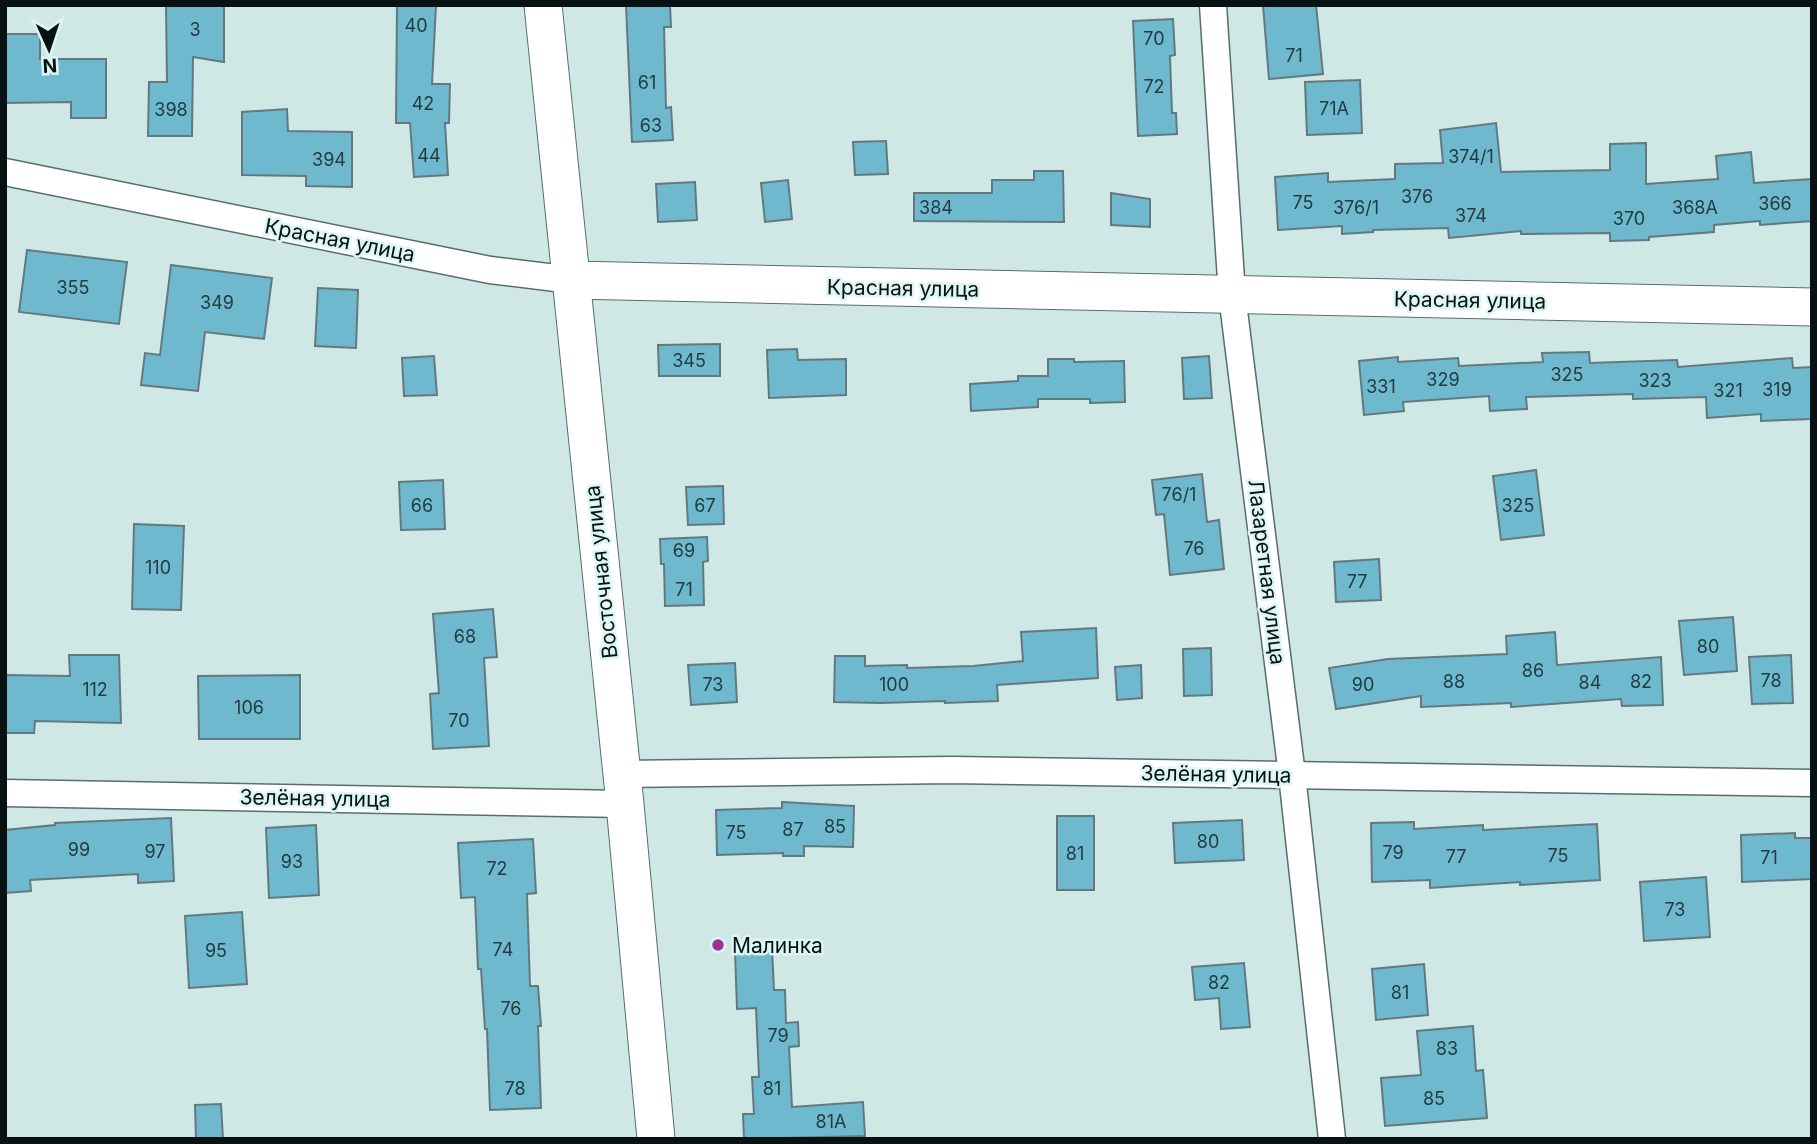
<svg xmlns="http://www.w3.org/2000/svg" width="1817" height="1144" viewBox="0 0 1817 1144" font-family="Inter,sans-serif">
  <rect width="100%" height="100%" fill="#cfe8e6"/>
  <g fill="#6eb9ce" stroke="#63797f" stroke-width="2">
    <path d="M166 5H224V62L193 57 192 136H148L149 82H167Z"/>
    <path d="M397 5H436L432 84H450L449 123H445L448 175 414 177 410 123H396Z"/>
    <path d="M626 5H670L671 27H664L666 108 671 107 673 140 632 142Z"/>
    <path d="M1263 5H1316L1323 74 1269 79Z"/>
    <path d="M1173 19 1175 55 1170 56 1172 113H1176L1177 134 1138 136 1133 21Z"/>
    <path d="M5 34H40V59H106V118H71V102L5 103Z"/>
    <path d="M1360 80 1362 133 1307 135 1305 82Z"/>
    <path d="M287 109 288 131 352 132V187L306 186V176L242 175V112Z"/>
    <path d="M1496 123 1501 172 1610 170V144L1646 143V184L1718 179 1716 156 1751 152 1754 183 1812 179V221L1760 225V221L1714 225V232L1649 237V240L1610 241V233L1521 234V231L1449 238 1448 228 1373 230V232L1342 234V226L1278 230 1275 177 1328 173V182L1395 179V164L1443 163 1440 130Z"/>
    <path d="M886 141 888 174 855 175 853 142Z"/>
    <path d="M1034 171H1063L1064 222 914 221V193H992V180H1034Z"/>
    <path d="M788 180 792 219 765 222 761 183Z"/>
    <path d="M695 182 697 220 658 222 656 184Z"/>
    <path d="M1111 193 1150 199V227L1111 225Z"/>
    <path d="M27 250 127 262 119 324 19 312Z"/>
    <path d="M171 265 272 278 264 339 205 332 198 391 141 385 145 353 160 355Z"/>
    <path d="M318 288 358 290 356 348 315 346Z"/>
    <path d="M720 344V376H659L658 345Z"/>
    <path d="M797 349 798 360 846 359V395L769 398 767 350Z"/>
    <path d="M1589 352 1590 363 1677 360 1678 367 1792 358 1793 368 1812 367V419L1761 421V414L1707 418 1706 397 1633 399V394L1526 397 1527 409 1490 411 1489 396 1403 402 1404 411 1364 415 1359 361 1398 357V362L1458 358 1459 366 1543 362 1542 353Z"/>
    <path d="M434 356 437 395 404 396 402 358Z"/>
    <path d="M1209 356 1212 398 1184 399 1182 358Z"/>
    <path d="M1048 359H1074V362L1124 361 1125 402 1090 403V399H1038V407L971 411 970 384 1018 381V376H1048Z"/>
    <path d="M1536 470 1544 535 1501 540 1493 476Z"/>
    <path d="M1202 474 1207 522 1219 520 1224 569 1170 575 1164 514 1156 515 1152 480Z"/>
    <path d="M443 480 445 529 401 530 399 482Z"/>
    <path d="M723 486 724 524 688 525 686 487Z"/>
    <path d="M134 524 184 526 181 610 132 609Z"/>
    <path d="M707 537 708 561 703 562 704 605 665 606 664 564H661L660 539Z"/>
    <path d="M1379 559 1381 600 1336 602 1334 562Z"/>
    <path d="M493 609 497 657 484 658 489 746 433 749 430 694 439 693 433 614Z"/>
    <path d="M1733 617 1737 671 1684 675 1679 621Z"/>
    <path d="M1096 628 1098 678 997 685 998 701 945 703V701L881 703 834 702 835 656H865V666L907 665V668L973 666 1023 661 1021 632Z"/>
    <path d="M1555 632 1557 665 1661 657 1663 705 1622 706 1621 699 1511 707V703L1421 707V696L1336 709 1329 668 1388 659 1507 654 1506 636Z"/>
    <path d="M1211 648 1212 695 1184 696 1183 649Z"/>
    <path d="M69 655H119L121 723 35 721 34 733H5V675L70 676Z"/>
    <path d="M1791 655 1793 703 1752 704 1749 657Z"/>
    <path d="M735 663 737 702 691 705 688 665Z"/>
    <path d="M1141 665 1142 698 1117 700 1115 667Z"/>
    <path d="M300 675V739H199L198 676Z"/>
    <path d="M782 802 854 806 853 847 804 846V856H783V853L717 855 716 810 782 808Z"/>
    <rect x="1057" y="816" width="37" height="74"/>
    <path d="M171 818 174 881 138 883V874L30 880 31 891 5 893V830L55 825V823Z"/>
    <path d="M1242 820 1244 860 1175 863 1173 823Z"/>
    <path d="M1414 822V829L1483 825V830L1597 824 1600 880 1520 885V882L1430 888V880L1372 882 1371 823Z"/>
    <path d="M316 825 319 895 269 898 266 828Z"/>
    <path d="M1795 833V838H1812V879L1742 882 1741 835Z"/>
    <path d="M533 839 536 893 527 894 530 986H538L541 1026H538L541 1108 490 1110 487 1029H485L481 969H478L475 897 461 898 458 843Z"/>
    <path d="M1706 877 1710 937 1644 941 1640 882Z"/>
    <path d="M242 912 247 984 189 988 185 916Z"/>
    <path d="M772 949 774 990H785L786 1023 798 1022 799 1046 789 1047 792 1107 863 1102 865 1136 744 1139 743 1114H754L752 1077H759L756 1008 737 1009 735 951Z"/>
    <path d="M1244 963 1250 1027 1221 1029 1219 998 1195 1000 1192 967Z"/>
    <path d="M1424 964 1428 1015 1376 1020 1372 969Z"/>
    <path d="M1473 1026 1476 1071 1483 1070 1487 1118 1385 1126 1381 1078 1421 1075 1417 1031Z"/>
    <path d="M221 1104 223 1139H196L195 1105Z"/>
  </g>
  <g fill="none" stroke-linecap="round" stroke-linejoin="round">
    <g stroke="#576e6c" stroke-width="29">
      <g id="street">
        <path d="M1213 5 1232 295 1292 775 1332 1139"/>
        <path d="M5 172 490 270 572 280"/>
        <path d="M621 774 952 770 1812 783"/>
        <path d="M5 793 625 804"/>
      </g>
    </g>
    <g stroke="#576e6c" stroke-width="39">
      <g id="secondary">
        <path d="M543 5 625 804 656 1139"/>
        <path d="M572 280 1812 307"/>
      </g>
    </g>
    <use href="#street" stroke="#fff" stroke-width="26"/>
    <use href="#secondary" stroke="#fff" stroke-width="37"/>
  </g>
  <circle fill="#9c3294" stroke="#dcf6f4" stroke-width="2.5" cx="718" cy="945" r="7"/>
  <g text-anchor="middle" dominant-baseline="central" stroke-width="5" stroke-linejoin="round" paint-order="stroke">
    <g font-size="18" fill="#223c41">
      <text x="416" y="25">40</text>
      <text x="195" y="29">3</text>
      <text x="1154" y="38">70</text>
      <text x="1294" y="55">71</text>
      <text x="647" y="82">61</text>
      <text x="1154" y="86">72</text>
      <text x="423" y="103">42</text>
      <text x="1334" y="108">71А</text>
      <text x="171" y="109">398</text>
      <text x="651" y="125">63</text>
      <text x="429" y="155">44</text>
      <text x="1471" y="156">374/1</text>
      <text x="329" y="159">394</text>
      <text x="1417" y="196">376</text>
      <text x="1303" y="202">75</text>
      <text x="1775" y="203">366</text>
      <text x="936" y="207">384</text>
      <text x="1356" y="207">376/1</text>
      <text x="1695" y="207">368А</text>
      <text x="1471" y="215">374</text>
      <text x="1629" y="218">370</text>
      <text x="73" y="287">355</text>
      <text x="217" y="302">349</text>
      <text x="689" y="360">345</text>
      <text x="1567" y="374">325</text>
      <text x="1443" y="379">329</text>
      <text x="1655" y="380">323</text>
      <text x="1381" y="386">331</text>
      <text x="1777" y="389">319</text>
      <text x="1728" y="390">321</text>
      <text x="1179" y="494">76/1</text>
      <text x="422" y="505">66</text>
      <text x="705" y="505">67</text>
      <text x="1518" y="505">325</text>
      <text x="1194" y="548">76</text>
      <text x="684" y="550">69</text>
      <text x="158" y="567">110</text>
      <text x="1357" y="581">77</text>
      <text x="684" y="589">71</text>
      <text x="465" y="636">68</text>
      <text x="1708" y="646">80</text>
      <text x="1533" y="670">86</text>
      <text x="1771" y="680">78</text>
      <text x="1454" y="681">88</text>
      <text x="1641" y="681">82</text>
      <text x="1590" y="682">84</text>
      <text x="713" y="684">73</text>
      <text x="894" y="684">100</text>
      <text x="1363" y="684">90</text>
      <text x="95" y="689">112</text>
      <text x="249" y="707">106</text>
      <text x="459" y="720">70</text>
      <text x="835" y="826">85</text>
      <text x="793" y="829">87</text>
      <text x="736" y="832">75</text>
      <text x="1208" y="841">80</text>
      <text x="79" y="849">99</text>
      <text x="155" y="851">97</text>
      <text x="1393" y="852">79</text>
      <text x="1075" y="853">81</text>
      <text x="1558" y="855">75</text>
      <text x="1456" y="856">77</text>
      <text x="1769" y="857">71</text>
      <text x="292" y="861">93</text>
      <text x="497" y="868">72</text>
      <text x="1675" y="909">73</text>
      <text x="503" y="949">74</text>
      <text x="216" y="950">95</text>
      <text x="1219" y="982">82</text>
      <text x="1400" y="992">81</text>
      <text x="511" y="1008">76</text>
      <text x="778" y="1035">79</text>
      <text x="1447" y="1048">83</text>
      <text x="515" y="1088">78</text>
      <text x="772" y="1088">81</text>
      <text x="1434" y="1098">85</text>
      <text x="831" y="1121">81А</text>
    </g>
    <g font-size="21" fill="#091212" stroke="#dcf6f4">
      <text transform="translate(340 240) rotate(11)">Красная улица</text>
      <text transform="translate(903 288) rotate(1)">Красная улица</text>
      <text transform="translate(1470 300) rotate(1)">Красная улица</text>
      <text transform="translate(601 572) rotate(-96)">Восточная улица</text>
      <text transform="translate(1267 572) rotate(83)">Лазаретная улица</text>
      <text transform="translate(1216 774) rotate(1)">Зелёная улица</text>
      <text transform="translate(315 798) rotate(1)">Зелёная улица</text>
    </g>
    <g font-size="21" fill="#091212" stroke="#dcf6f4" text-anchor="start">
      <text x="732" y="945">Малинка</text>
    </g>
  </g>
  <rect width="1817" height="1144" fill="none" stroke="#091212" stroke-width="14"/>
  <g transform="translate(49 49) rotate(177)" stroke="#dcf6f4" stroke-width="5" paint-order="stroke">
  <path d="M0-5L12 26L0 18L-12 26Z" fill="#091212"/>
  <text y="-10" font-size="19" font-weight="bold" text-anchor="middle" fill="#091212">N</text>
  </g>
</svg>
